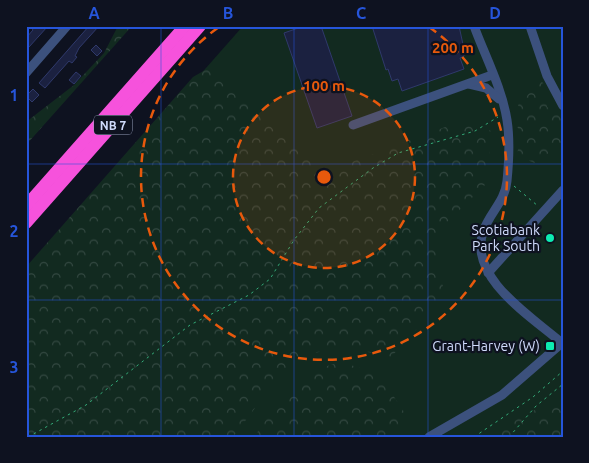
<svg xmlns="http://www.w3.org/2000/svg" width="589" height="463" viewBox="0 0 589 463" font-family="Ubuntu,sans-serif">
  <defs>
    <pattern id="forest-crowns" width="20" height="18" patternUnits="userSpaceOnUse" patternTransform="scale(1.25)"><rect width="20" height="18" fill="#122a20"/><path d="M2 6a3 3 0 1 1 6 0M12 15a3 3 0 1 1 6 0" fill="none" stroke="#334841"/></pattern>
  </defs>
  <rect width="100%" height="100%" fill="#0e1220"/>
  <path fill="#122a20" d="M243 26H563V437H26V272Z"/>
  <g fill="url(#forest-crowns)">
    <path d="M118 26H132L26 145V122L74 85 104 53Z"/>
    <path d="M212 66 330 170 472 117 492 132 485 185 435 234 439 276 447 296 391 357 340 346 308 355 277 379 233 437H26V267L193 77Z"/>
    <path d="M541 81 546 86 547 107 563 117V150L549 153 534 163 521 157 517 153 522 137 517 126 521 116 518 105Z"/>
    <path d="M341 362 379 374 410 421 381 437H254L285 393 310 371Z"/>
    <path d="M563 395V437H485L486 436Z"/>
  </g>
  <g fill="#1b2140" stroke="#2f396b">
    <path d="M30 26H48L29 47 26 45V38L33 30Z"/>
    <path d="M89 26H99L79 48 75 56 77 57 72 63 69 61 45 88 39 83Z"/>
    <path d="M304 26H321L352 116 317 128 284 33Z"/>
    <path d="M372 26H459L464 49V56L460 58 464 69 402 91 398 79 392 81 388 69 386 70Z"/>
    <path d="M96 45 102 51 97 56 91 50Z"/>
    <path d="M76 72 81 76 74 84 69 80Z"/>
    <path d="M33 89 39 95 32 102 26 96Z"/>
  </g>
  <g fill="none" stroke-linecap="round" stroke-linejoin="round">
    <g stroke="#34ac79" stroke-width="1" stroke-dasharray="2.5 4" stroke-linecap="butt">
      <path d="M514 186 538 206"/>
      <path d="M28 437 86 405 190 325 249 295 270 279 294 240 319 208 373 168 398 153 475 131 498 117"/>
      <path d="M474 437 533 397 563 371"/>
      <path d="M509 437 536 406 563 384"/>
    </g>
    <g stroke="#3c517d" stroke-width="9">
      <path d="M474 26C485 56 502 88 507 120 510 139 509 161 507 181 505 202 489 213 483 232 468 278 532 317 562 343"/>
      <path d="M530 26 547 76 563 106"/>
      <path d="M26 73 67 26"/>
      <path d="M469 84 486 88 499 99"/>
      <path d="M353 125 492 75"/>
      <path d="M488 273 563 190"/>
      <path d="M429 437 502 395 563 342"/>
    </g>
    <g stroke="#f652dc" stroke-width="12">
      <path d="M26 206 185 26"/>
      <path d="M26 223 200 26"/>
    </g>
  </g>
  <path fill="none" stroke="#2655da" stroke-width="1" stroke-opacity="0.55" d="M161 26V437M294 26V437M428 26V437M26 164H563M26 300H563"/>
  <circle cx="324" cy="177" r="91" fill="#e8590c" fill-opacity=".12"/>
  <g fill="none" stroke="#e8590c" stroke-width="2.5" stroke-dasharray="9 6">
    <circle cx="324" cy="177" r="91"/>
    <path d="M429 27A183 183 0 1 1 219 27"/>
  </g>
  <g fill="#0decb1" stroke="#0e1220" stroke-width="2">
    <circle cx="550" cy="238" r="5"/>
    <rect x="545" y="341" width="10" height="10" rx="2.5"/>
  </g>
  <g text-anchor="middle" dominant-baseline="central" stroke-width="4.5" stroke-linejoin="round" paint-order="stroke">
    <rect fill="#0e1220" stroke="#969fba" stroke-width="1" x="94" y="115.5" width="38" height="19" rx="4"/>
    <g font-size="12" font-weight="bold" fill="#d0dbfc">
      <text x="113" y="125">NB 7</text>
    </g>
    <g font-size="14" fill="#d0dbfc" stroke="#0e1220" text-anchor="end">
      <text x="540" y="230">Scotiabank<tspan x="540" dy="16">Park South</tspan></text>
      <text x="540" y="346">Grant-Harvey (W)</text>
    </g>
  </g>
  <circle cx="324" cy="177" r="8" fill="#e8590c" stroke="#0e1220" stroke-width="2.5"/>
  <g font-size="15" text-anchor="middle" font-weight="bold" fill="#e8590c" stroke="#0e1220" stroke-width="4.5" stroke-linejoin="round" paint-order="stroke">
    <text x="453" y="53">200 m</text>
    <text x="324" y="91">100 m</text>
  </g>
  <rect width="589" height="463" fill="none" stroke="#0e1220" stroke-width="55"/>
  <rect x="28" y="28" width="534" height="408" fill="none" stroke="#2655da" stroke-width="2"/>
  <g font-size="16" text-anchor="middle" font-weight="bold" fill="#2655da">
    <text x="94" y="19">A</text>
    <text x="228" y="19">B</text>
    <text x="361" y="19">C</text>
    <text x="495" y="19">D</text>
    <text x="14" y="101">1</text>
    <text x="14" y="237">2</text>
    <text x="14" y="373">3</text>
  </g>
</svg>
